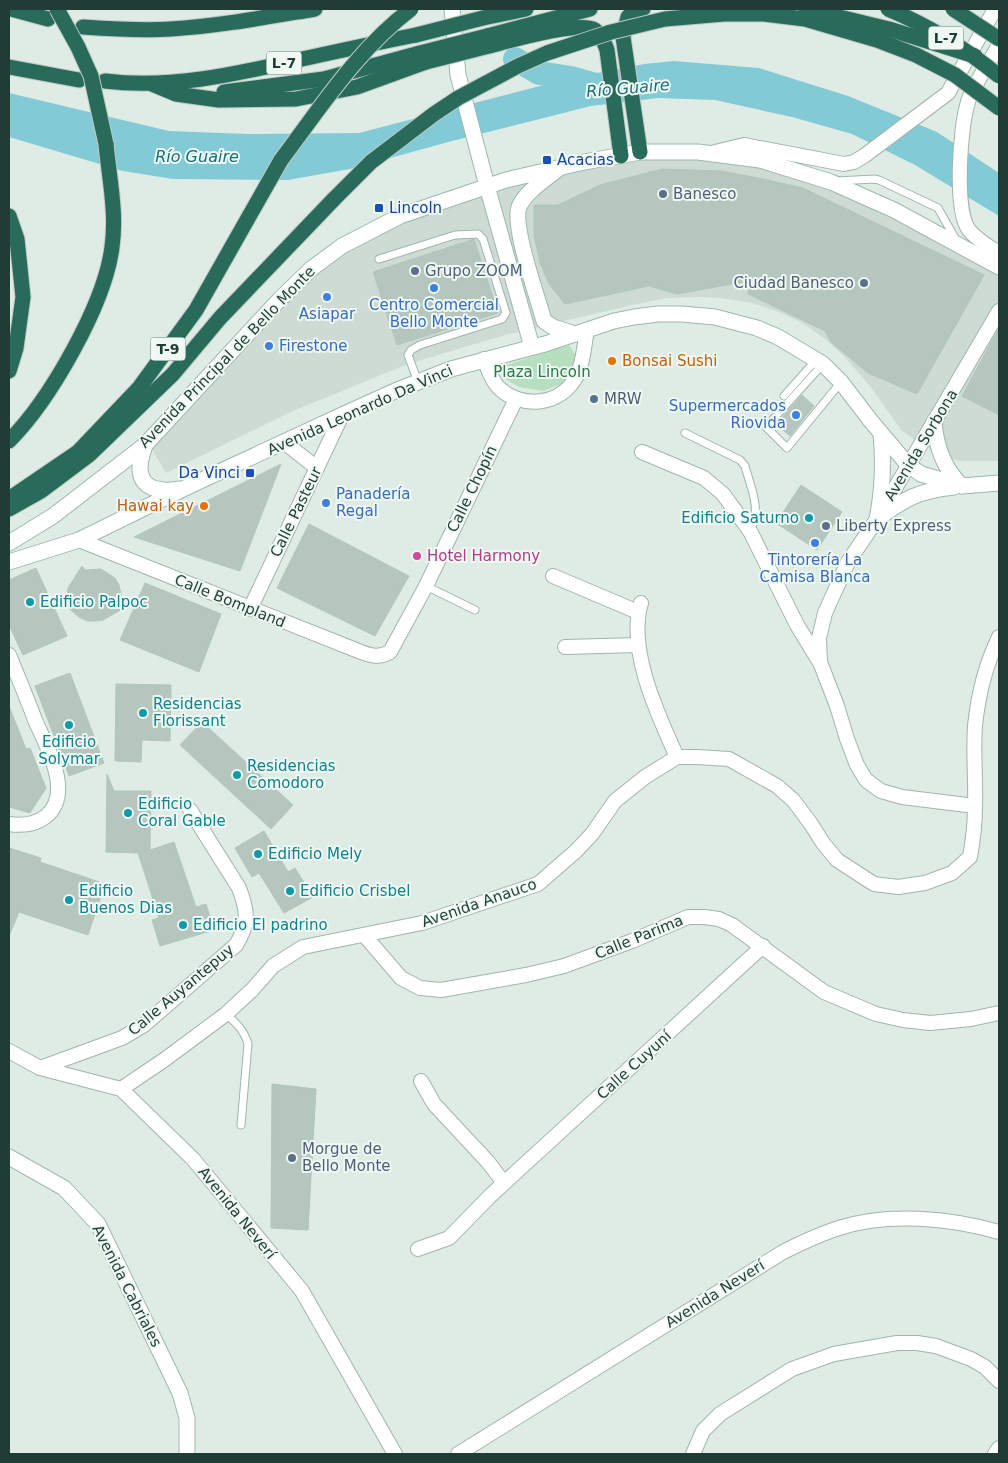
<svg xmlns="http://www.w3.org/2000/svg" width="1008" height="1463" viewBox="0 0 1008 1463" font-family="'DejaVu Sans',sans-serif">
  <rect width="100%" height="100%" fill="#dfece5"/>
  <path fill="#cddbd4" d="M660 152 791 164 999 264V461H960L950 458 919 443 901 430 870 386 843 355 825 339 801 322 774 310 752 303 721 298 701 297 666 298 624 307 505 335 408 364 293 411 166 473 147 441 314 266 430 208 614 159Z"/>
  <path fill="#b5dfbf" d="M569 345 578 359 566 382 543 391 519 387 504 378 500 367Z"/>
  <path fill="#82cbd6" d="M674 61 759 68 848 96 937 132 999 173V216L915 165 852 134 792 117 715 100 658 98 591 106 452 141 350 169 288 180 173 179 123 171 9 137V93L169 131 248 134 359 133 571 78 644 64Z"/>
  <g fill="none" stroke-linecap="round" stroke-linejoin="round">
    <path stroke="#82cbd6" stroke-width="24" d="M515 59 539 73 571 78 603 87"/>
  </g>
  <g fill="#b4c6be" stroke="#b1c6bc">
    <path d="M662 169 721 171 763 179 803 188 984 275 917 394 868 373 831 342 825 331 748 294 749 281 677 294 649 286 565 304 549 284 540 263 534 235V205H558L600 185Z"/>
    <path d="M474 239 498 313 397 345 373 272Z"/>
    <path d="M999 328V415L962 396Z"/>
    <path d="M802 395 814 406 790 436 776 424Z"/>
    <path d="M281 464 240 571 134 537Z"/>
    <path d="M801 485 842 512 817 550 776 523Z"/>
    <path d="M309 524 409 576 375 636 277 588Z"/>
    <path d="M82 566 85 570 101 569 115 578 119 585 124 608 103 620 95 621H87L79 617 66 606 68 588Z"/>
    <path d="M36 568 67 636 23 655 9 625V580Z"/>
    <path d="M145 583 221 614 199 672 120 640Z"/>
    <path d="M70 673 104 763 69 776 35 686Z"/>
    <path d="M116 684 171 685 170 741 142 740 141 762 115 761Z"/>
    <path d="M9 706 26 749 30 748 46 788 30 813 9 807Z"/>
    <path d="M202 722 293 805 271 829 180 745Z"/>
    <path d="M107 774 114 791H151L150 850 174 842 196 907 206 904 214 930 160 946 152 920 159 918 138 853 106 852Z"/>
    <path d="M264 831 288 872 295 868 313 897 284 913 259 873 252 877 235 848Z"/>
    <path d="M9 848 41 858 40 862 105 884 88 935 19 912 9 936Z"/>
    <path d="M272 1084 316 1089 308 1230 271 1228Z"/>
  </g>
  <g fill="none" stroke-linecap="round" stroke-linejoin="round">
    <g stroke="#a2b4ac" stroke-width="9">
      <g id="lane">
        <path d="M837 181 874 179 879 180 938 208 956 240"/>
        <path d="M379 259 455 235 478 234 483 239 506 313 502 319 420 345 411 350 408 355 418 382"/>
        <path d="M823 364 766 427 787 448 841 382"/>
        <path d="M784 396 816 360"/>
        <path d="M685 433 740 460 745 466C751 489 762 509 750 531"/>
        <path d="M426 586 475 610"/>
        <path d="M226 1014C236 1023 244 1030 248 1044L241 1125"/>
      </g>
    </g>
    <g stroke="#a2b4ac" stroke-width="16">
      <g id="street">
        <path d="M999 45C991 60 972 87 968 102 960 127 954 210 969 230 977 240 989 247 999 253"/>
        <path d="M711 153 744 145 844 164 854 162 864 156 948 93 995 9"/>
        <path d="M484 359C488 369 491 379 498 387 521 410 562 406 577 375 584 362 584 344 587 330"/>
        <path d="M285 443 317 468"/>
        <path d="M642 452 704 478 723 494 750 531 797 625 819 661"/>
        <path d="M79 540 361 652C372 656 379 658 390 652L426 586 516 399"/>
        <path d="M553 576 638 612"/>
        <path d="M641 603C627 650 658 715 677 757"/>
        <path d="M250 609 342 415"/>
        <path d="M565 647 638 645"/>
        <path d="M9 655C18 677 27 698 35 720 46 746 75 794 45 817 34 825 22 826 9 824"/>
        <path d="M975 806 902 797 881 791 866 780 857 765 847 739 837 706 820 662 819 638 825 613 848 562 877 519 999 311"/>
        <path d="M365 936 401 978 420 988 441 990 526 975 564 966 632 941 688 917H704L719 919 732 925 824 992 876 1014 903 1020 930 1023 971 1019 999 1013"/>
        <path d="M9 1051 40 1068 121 1089 193 1159 302 1291 395 1454"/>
        <path d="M40 1068 122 1038 144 1025 236 945C249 924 248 911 239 888L190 810"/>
        <path d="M421 1081 434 1104 488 1162 504 1183"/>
        <path d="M121 1089 164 1060 226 1014 252 990 273 966 303 947 422 923 538 884 576 851 592 834 615 801 645 777 677 757H697L729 759 777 786 793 800 811 824 823 843 837 860 874 884 898 887 925 883 952 873 970 857C973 840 975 824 975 807 976 780 973 753 975 726 978 696 986 664 999 637"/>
        <path d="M418 1249 449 1238 490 1196 763 946"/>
        <path d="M458 1454 783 1252C801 1243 820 1234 839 1228 888 1212 950 1218 999 1232"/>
        <path d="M693 1454 703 1431 720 1414 792 1369 834 1354 897 1343H917L936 1346 971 1359 985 1367 999 1381"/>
        <path d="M995 1454 999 1448"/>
      </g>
    </g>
    <g stroke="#9db8ad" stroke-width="17">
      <g id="secondary">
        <path d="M452 9 458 75 487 186 532 347"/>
        <path d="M558 169C545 180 526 191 519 207 512 227 538 298 544 321L553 327 575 334"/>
        <path d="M934 422C936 446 944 469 962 486"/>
        <path d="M145 445C143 452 140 460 140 468 140 490 162 492 178 489"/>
        <path d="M877 519C906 498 918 491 954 487"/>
        <path d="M877 519C883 489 884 465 881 434"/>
        <path d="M9 543 53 516 145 445 279 300 311 269 342 246 400 216 506 180 584 162 640 152H698L760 160 831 182 894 210 999 267"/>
        <path d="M9 562 79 540 187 487 342 415 395 391 451 369 545 344 614 321 634 317 658 314H682L715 317 757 328 778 337 823 364 841 382 870 420 908 465 921 474 962 486 999 483"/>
        <path d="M9 1157 64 1188 98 1224 180 1393 187 1418V1454"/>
      </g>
    </g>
    <g stroke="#c0c9c6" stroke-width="17">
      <g id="highway">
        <path d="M11 9 48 19"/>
        <path d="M483 18 526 9"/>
        <path d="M83 27C112 29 141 31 171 29 219 26 267 17 315 9"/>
        <path d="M487 36 590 9"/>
        <path d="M489 46C509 41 579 20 595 30 602 35 604 42 607 50L621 156"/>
        <path d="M9 67 79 80"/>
        <path d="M105 81C168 89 232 75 293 61 334 52 375 43 416 35"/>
        <path d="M152 84 176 94 219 100 296 99 357 87 426 62"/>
        <path d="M224 92 324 79 420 53"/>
        <path d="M640 152 623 37 628 17 633 12 643 9"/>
        <path d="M9 216 17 239 23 297 16 348 9 371"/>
        <path d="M9 441C50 400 105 304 112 247 117 213 109 177 106 144"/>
        <path d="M9 499 78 452 139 388 196 310 281 160"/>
        <path d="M9 509 41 491 89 455 173 374 220 318 334 199"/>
      </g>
    </g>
    <use href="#lane" stroke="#fff" stroke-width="7"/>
    <use href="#street" stroke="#fff" stroke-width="14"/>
    <use href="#secondary" stroke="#fff" stroke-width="15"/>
    <use href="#highway" stroke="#286b5b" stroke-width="15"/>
    <g stroke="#c0c9c6" stroke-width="17" stroke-linecap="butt">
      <g id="highway-bridge">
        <path d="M57 9 78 47 91 76 106 144"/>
        <path d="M806 9 889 29 975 56"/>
        <path d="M888 9C929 26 965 48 999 76"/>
        <path d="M953 9 999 39"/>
        <path d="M416 35 483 18"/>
        <path d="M420 53 487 36"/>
        <path d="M426 62 489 46"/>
        <path d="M281 160C321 107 358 49 411 9"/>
        <path d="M334 199 371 162 434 114 458 98 518 66 547 53 611 32 665 19 724 14H764L805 19 877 40 916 55 955 75 999 108"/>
      </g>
    </g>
    <use href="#highway-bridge" stroke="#286b5b" stroke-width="15"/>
  </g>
  <g fill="#1a4fb4" stroke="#eff8f3" stroke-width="2">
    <rect x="542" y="155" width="10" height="10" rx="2.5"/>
    <rect x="374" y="203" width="10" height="10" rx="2.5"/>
    <rect x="245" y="468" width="10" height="10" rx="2.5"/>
  </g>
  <g fill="#5c6f8a" stroke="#eff8f3" stroke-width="2">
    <circle cx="663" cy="194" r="5"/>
    <circle cx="415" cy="271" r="5"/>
    <circle cx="864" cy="283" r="5"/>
    <circle cx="594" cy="399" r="5"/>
    <circle cx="826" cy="526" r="5"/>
    <circle cx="292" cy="1158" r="5"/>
  </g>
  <g fill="#3f7fe0" stroke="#eff8f3" stroke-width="2">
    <circle cx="434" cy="288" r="5"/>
    <circle cx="327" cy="297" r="5"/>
    <circle cx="269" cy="346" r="5"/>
    <circle cx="796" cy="415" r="5"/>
    <circle cx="326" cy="503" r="5"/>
    <circle cx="815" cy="543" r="5"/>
  </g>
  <g fill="#e8710a" stroke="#eff8f3" stroke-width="2">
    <circle cx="612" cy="361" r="5"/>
    <circle cx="204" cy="506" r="5"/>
  </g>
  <g fill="#0f9aa8" stroke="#eff8f3" stroke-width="2">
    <circle cx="809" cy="518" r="5"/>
    <circle cx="30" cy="602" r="5"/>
    <circle cx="143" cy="713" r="5"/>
    <circle cx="69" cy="725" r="5"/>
    <circle cx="237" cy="775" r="5"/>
    <circle cx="128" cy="813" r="5"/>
    <circle cx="258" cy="854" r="5"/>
    <circle cx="290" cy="891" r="5"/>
    <circle cx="69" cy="900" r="5"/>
    <circle cx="183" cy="925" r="5"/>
  </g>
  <circle fill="#d1479c" stroke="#eff8f3" stroke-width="2" cx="417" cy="556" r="5"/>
  <g text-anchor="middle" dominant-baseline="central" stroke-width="4" stroke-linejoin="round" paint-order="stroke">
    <g fill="#eff8f3" stroke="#5d756d" stroke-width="1">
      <rect x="928.5" y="26.5" width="35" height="23" rx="4"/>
      <rect x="266.5" y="51.5" width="35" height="23" rx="4"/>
      <rect x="150.5" y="337.5" width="35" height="23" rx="4"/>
    </g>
    <g font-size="14" font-weight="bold" fill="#1f3d34">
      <text x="946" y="38">L-7</text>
      <text x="284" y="63">L-7</text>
      <text x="168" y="349">T-9</text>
    </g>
    <g font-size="15" fill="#164399" stroke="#eff8f3" text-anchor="start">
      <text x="557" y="160">Acacias</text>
      <text x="389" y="208">Lincoln</text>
      <text x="240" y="473" text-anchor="end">Da Vinci</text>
    </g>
    <g font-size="15" fill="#4e5e75" stroke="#eff8f3" text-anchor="start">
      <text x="673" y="194">Banesco</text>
      <text x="425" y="271">Grupo ZOOM</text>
      <text x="854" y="283" text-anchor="end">Ciudad Banesco</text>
      <text x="604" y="399">MRW</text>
      <text x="836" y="526">Liberty Express</text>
      <text x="302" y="1149">Morgue de<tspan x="302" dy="17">Bello Monte</tspan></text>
    </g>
    <g font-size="15" fill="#366cbe" stroke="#eff8f3">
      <text x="434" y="305">Centro Comercial<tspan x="434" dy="17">Bello Monte</tspan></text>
      <text x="327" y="314">Asiapar</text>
      <text x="279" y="346" text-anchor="start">Firestone</text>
      <text x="786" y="406" text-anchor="end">Supermercados<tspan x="786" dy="17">Riovida</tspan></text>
      <text x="336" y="494" text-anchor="start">Panadería<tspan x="336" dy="17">Regal</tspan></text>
      <text x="815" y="560">Tintorería La<tspan x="815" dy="17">Camisa Blanca</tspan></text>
    </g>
    <g font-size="15" fill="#1f3d34" stroke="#eff8f3">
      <text transform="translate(227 357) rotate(-46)">Avenida Principal de Bello Monte</text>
      <text transform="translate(360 410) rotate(-24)">Avenida Leonardo Da Vinci</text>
      <text transform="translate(921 445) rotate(-59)">Avenida Sorbona</text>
      <text transform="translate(472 489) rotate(-64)">Calle Chopín</text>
      <text transform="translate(296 512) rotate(-64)">Calle Pasteur</text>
      <text transform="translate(230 601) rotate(22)">Calle Bompland</text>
      <text transform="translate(479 903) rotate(-19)">Avenida Anauco</text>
      <text transform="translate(639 937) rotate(-22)">Calle Parima</text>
      <text transform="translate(181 990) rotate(-40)">Calle Auyantepuy</text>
      <text transform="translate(634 1065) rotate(-42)">Calle Cuyuní</text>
      <text transform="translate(237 1213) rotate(51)">Avenida Neverí</text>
      <text transform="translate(127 1286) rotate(63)">Avenida Cabriales</text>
      <text transform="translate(715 1294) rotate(-32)">Avenida Neverí</text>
    </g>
    <g font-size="15" fill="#c56008" stroke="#eff8f3" text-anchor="start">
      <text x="622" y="361">Bonsai Sushi</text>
      <text x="194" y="506" text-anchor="end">Hawai kay</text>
    </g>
    <g font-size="15" fill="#267743" stroke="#eff8f3">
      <text x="542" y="372">Plaza Lincoln</text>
    </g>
    <g font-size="15" fill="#0d838f" stroke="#eff8f3" text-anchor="start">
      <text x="799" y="518" text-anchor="end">Edificio Saturno</text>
      <text x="40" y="602">Edificio Palpoc</text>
      <text x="153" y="704">Residencias<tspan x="153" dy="17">Florissant</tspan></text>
      <text x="69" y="742" text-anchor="middle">Edificio<tspan x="69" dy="17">Solymar</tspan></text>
      <text x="247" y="766">Residencias<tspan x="247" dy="17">Comodoro</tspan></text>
      <text x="138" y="804">Edificio<tspan x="138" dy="17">Coral Gable</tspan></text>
      <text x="268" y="854">Edificio Mely</text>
      <text x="79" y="891">Edificio<tspan x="79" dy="17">Buenos Dias</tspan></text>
      <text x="300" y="891">Edificio Crisbel</text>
      <text x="193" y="925">Edificio El padrino</text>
    </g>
    <g font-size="15" fill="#b23c85" stroke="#eff8f3" text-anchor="start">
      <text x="427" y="556">Hotel Harmony</text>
    </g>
    <g font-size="16" font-style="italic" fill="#146f7d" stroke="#eff8f3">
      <text transform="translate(628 88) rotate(-5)">Río Guaire</text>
      <text x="197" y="156">Río Guaire</text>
    </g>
  </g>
  <rect width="1008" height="1463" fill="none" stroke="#1f3d34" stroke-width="20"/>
</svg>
